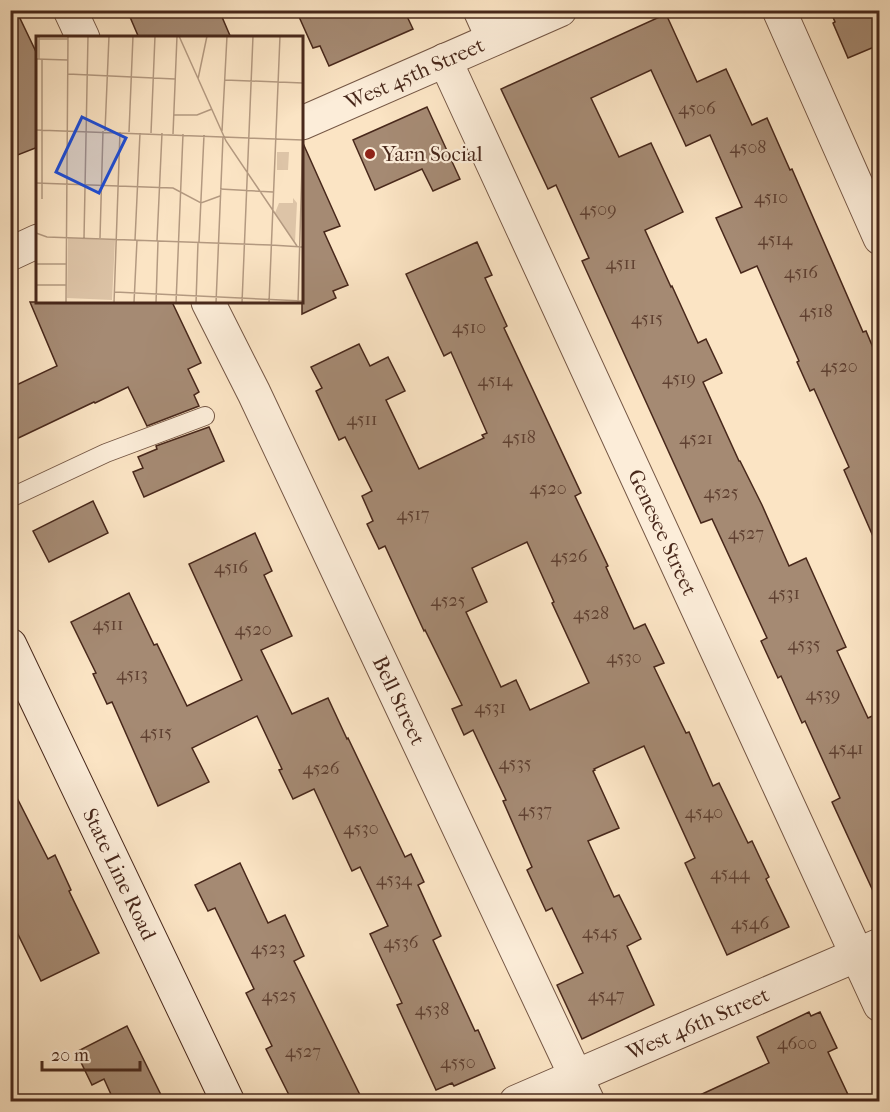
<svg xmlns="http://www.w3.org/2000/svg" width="890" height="1112" viewBox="0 0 890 1112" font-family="'IM FELL French Canon',serif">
  <rect width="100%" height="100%" fill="#fbe4c4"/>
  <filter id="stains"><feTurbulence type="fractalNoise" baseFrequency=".00333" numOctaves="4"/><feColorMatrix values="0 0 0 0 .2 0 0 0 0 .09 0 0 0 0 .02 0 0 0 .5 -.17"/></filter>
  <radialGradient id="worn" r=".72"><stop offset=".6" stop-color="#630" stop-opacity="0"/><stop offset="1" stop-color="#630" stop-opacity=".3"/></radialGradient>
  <g fill="#a58a73" stroke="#48281b" stroke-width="1.5" fill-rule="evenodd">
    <path d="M10 10H16L38 56V147L10 158Z"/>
    <path d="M127 10H219L231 38H139Z"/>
    <path d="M296 10H404L413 29 329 66 320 46 313 48Z"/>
    <path d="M830 10H879V45L848 58 833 23 835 22Z"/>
    <path d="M666 14 697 82 726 69 752 125 767 118 790 170 792 169 863 332 866 331 879 362V550L844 470 849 467 814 389 810 391 797 362 799 361 757 266 741 273 716 218 742 207 710 135 686 146 651 70 591 98 619 157 651 143 683 212 645 230 671 287 672 286 698 343 706 339 722 373 703 382 739 461H740L762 505 789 566 806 558 846 647 837 651 868 718 879 713V904L832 802 840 798 805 721 802 723 781 676 778 678 761 641 767 638 712 519 701 523 582 261 589 258 556 185 548 189 501 89Z"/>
    <path d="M427 107 460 179 433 191 422 169 375 190 353 140Z"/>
    <path d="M302 141 340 226 324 232 348 285 333 291 336 298 302 314Z"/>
    <path d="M477 242 492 275 485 278 507 326 504 328 581 493 575 496 608 566 606 567 634 629 645 624 664 663 654 667 686 733 689 732 713 786 719 783 748 843 752 841 769 877 766 879 789 927 727 955 685 863 695 858 644 746 594 769 595 770 593 771 619 828 588 841 614 897 619 895 641 939 627 946 654 1005 582 1039 557 985 583 973 552 908 546 911 527 870 532 867 503 801 506 800 473 730 464 735 452 709 462 705 425 630 424 631 385 546 379 549 367 524 373 521 362 496 372 491 345 437 339 440 316 391 322 388 311 367 359 344 370 366 388 357 405 391 386 400 419 469 484 438 482 435 487 433 451 352 444 356 406 274ZM527 542 554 602 552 603 589 683 530 710 516 680 501 687 466 612 487 602 472 568Z"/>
    <path d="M30 302H172L201 363 188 369 199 392 194 395 199 406 147 426 128 387 95 403 94 402 10 442V388L57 366Z"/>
    <path d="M209 427 224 461 144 497 133 472 143 468 138 457 157 449 156 446Z"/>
    <path d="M93 501 108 533 49 562 33 531Z"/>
    <path d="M255 533 272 571 264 575 292 636 261 650 292 714 328 698 347 739 348 738 405 857 411 854 424 882 418 885 441 936 433 940 475 1031 478 1030 495 1068 454 1086 452 1083 436 1090 397 1005 402 1003 370 934 388 926 360 867 352 871 314 789 293 799 279 770 282 769 257 716 192 748 209 782 158 806 112 702 107 704 93 674 96 673 71 622 129 593 154 645 157 644 187 706 242 680 189 564Z"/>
    <path d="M10 784 48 859 55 855 71 890 69 891 99 953 41 981 10 918Z"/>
    <path d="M240 863 268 923 285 915 304 956 294 961 363 1101H292L266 1049 272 1046 246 993 254 989 215 908 208 911 195 885Z"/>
    <path d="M809 1012 811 1016 820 1012 837 1048 828 1052 851 1101H687L769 1063 757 1037Z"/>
    <path d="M127 1026 164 1101H114L104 1079 92 1085 76 1052Z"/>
  </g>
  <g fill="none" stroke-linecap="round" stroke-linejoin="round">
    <g stroke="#755745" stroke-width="20">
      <path id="lane" d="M10 498 106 453 205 416"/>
    </g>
    <g stroke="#755745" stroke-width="35">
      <g id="street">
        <path d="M70 10 83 38"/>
        <path d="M480 10 493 39"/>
        <path d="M779 10 880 238"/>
        <path id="s1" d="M445 60 880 1005"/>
        <path id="s2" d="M302 123 560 10"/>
        <path d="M10 254 38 241"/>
        <path id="s3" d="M208 302 254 393 588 1102"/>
        <path id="s4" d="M516 1102 880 945"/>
      </g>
    </g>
    <g stroke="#48281b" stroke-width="35">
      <g id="secondary">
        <path id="s5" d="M10 645 228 1102"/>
      </g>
    </g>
    <use href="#lane" stroke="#fcedd9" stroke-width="18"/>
    <use href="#street" stroke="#fcedd9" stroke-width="33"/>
    <use href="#secondary" stroke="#fcedd9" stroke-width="33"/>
  </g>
  <circle fill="#8f2418" stroke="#fcedd9" stroke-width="2" cx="370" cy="154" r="6"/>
  <g text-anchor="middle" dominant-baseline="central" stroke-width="4.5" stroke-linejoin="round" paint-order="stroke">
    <g font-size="18" fill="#5f4031">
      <text x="697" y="108">4506</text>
      <text x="748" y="147">4508</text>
      <text x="771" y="197">4510</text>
      <text x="598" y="209">4509</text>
      <text x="775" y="239">4514</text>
      <text x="621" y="263">4511</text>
      <text x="801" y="272">4516</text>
      <text x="816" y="311">4518</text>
      <text x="647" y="318">4515</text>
      <text x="469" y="327">4510</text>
      <text x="839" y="366">4520</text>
      <text x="679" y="378">4519</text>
      <text x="495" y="380">4514</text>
      <text x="362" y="419">4511</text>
      <text x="519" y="437">4518</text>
      <text x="696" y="438">4521</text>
      <text x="548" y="488">4520</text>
      <text x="721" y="492">4525</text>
      <text x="413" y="514">4517</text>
      <text x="746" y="533">4527</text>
      <text x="569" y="556">4526</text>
      <text x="231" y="567">4516</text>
      <text x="784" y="593">4531</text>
      <text x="448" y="600">4525</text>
      <text x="591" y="613">4528</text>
      <text x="108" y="624">4511</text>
      <text x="253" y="629">4520</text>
      <text x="804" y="644">4535</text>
      <text x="624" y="657">4530</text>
      <text x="132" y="674">4513</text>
      <text x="823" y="694">4539</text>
      <text x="490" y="707">4531</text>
      <text x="156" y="732">4515</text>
      <text x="846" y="748">4541</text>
      <text x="515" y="763">4535</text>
      <text x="321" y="768">4526</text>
      <text x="535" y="810">4537</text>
      <text x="704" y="812">4540</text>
      <text x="361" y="828">4530</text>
      <text x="730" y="873">4544</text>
      <text x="394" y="879">4534</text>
      <text x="750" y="923">4546</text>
      <text x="600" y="932">4545</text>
      <text x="401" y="942">4536</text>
      <text x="268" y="948">4523</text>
      <text x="279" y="995">4525</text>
      <text x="606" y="995">4547</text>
      <text x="432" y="1009">4538</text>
      <text x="797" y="1043">4600</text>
      <text x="303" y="1051">4527</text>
      <text x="458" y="1062">4550</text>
    </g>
    <g font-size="21" fill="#48281b" stroke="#fcedd9">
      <text stroke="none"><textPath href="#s2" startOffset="123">West 45th Street</textPath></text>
      <text stroke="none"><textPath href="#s1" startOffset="520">Genesee Street</textPath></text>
      <text stroke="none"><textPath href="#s3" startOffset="442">Bell Street</textPath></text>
      <text stroke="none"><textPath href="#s5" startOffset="254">State Line Road</textPath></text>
      <text stroke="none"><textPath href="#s4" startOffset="198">West 46th Street</textPath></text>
    </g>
    <g font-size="21" fill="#48281b" stroke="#fcedd9" text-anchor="start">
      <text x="382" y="154">Yarn Social</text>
    </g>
  </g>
  <g transform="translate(36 36)">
    <rect width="267" height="267" fill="#fbe4c4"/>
    <path d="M241 116H253L252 134H241ZM257 162 261 167 259 206 239 177 243 167H257ZM32 202 79 204 76 264 31 262Z" fill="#ddc4a7"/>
    <path fill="none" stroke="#b39980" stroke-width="1.5" d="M143 0 190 105 261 210M3 3H32M0 23 32 24M3 23V1M32 38 139 43M162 43 171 0M189 44 267 47M138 79H161L176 73M0 94 267 104M69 95 73 0M186 95 191 0M93 96 97 0M115 97 119 0M137 98 141 0M0 147 137 152 165 167 184 160M184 153 237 156M6 163V23M0 197 11 201 235 209M48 202 52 0M64 202 67 95M99 204 104 97M121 205 126 97M163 206 168 99M235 209 267 211M0 228H30M0 249H30M79 256 267 265M30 267 32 0M78 267 84 96M98 267 101 204M120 267 122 205M140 267 147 98M160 267 162 206M180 267 187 101M206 267 217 0M233 267 244 0M262 267 267 97"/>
    <path fill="#1d4ed8" fill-opacity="0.15" stroke="#1d4ed8" stroke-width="3" d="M46 81 90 102 63 157 20 136Z"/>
    <rect width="267" height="267" fill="none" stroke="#48281b" stroke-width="3"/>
  </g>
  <rect width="890" height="1112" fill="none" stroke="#fbe4c4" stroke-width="36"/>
  <rect x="12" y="12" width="866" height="1088" fill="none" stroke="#48281b" stroke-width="3"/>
  <rect x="18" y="18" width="854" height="1076" fill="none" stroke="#48281b" stroke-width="1.5"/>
  <path d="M42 1061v9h98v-9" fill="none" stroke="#48281b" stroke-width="3"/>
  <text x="51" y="1061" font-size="18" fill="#48281b" stroke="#fcedd9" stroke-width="4.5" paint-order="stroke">20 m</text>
  <rect width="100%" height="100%" filter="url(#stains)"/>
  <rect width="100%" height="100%" fill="url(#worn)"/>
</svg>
